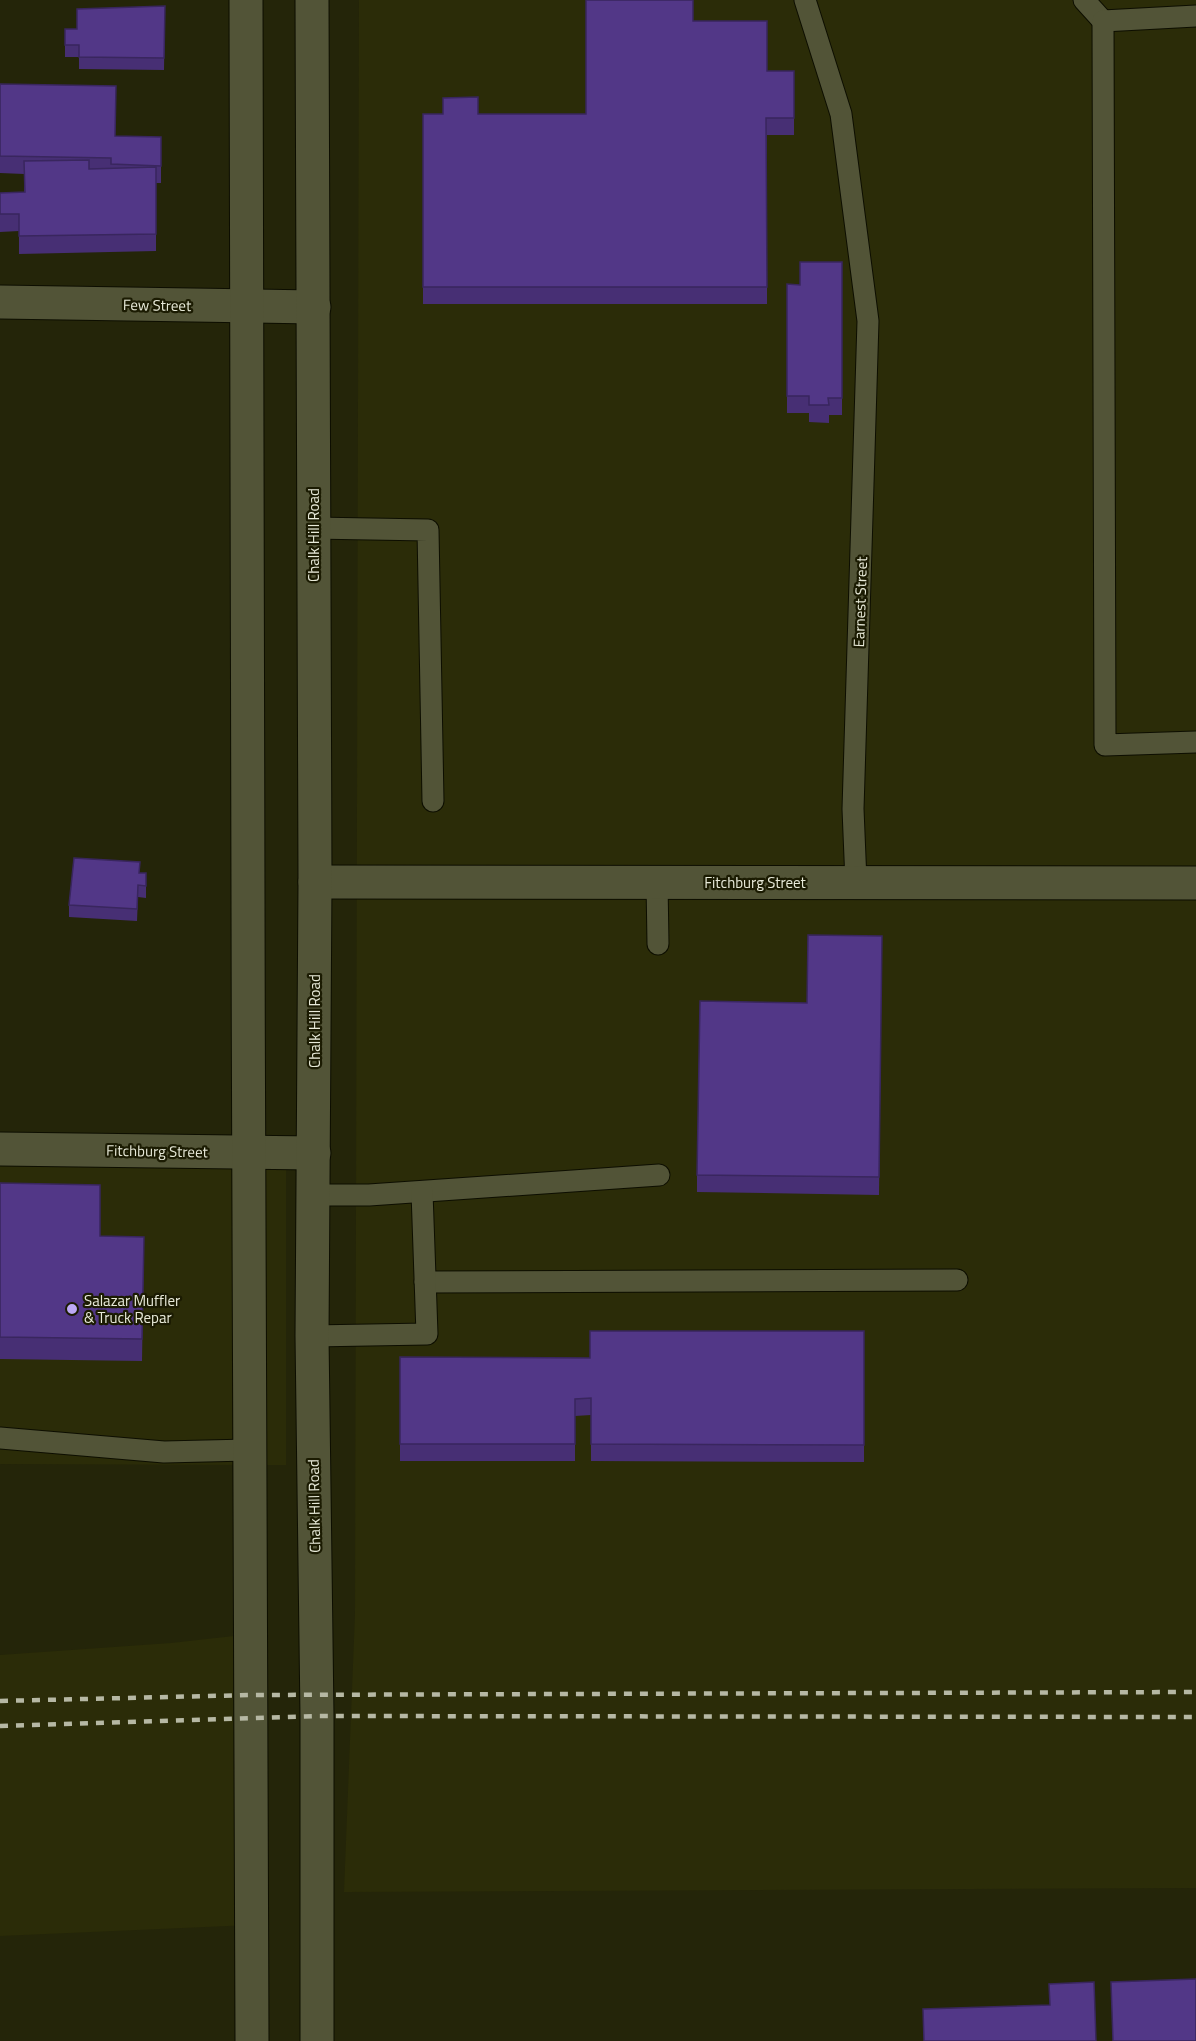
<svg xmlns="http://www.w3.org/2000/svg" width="1196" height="2041" viewBox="0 0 1196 2041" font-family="'Titillium Web',sans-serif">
  <rect width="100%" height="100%" fill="#242509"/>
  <g fill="#2b2c08">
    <path d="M359 0H1196V1888L344 1892 355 1614Z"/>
    <path d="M0 1164H286V1465L0 1464Z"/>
    <path d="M260 1633 251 1925 0 1936V1655L171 1643Z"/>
  </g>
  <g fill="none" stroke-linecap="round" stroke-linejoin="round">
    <g stroke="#0d0e00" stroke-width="23">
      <g id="service">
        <path d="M805 0 841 114 868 321 853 809 856 882"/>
        <path d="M1084 0 1103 21"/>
        <path d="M1196 16 1103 21 1105 745 1196 742"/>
        <path d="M313 528 428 530 433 801"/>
        <path d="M657 882 658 944"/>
        <path d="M314 1195H369L659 1175"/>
        <path d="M425 1282 957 1280"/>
        <path d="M312 1336 427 1334 422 1192"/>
        <path d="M0 1438 164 1452 248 1450"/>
      </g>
    </g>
    <g stroke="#0d0e00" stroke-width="35">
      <g id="minor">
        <path d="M0 302 314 307"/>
        <path d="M315 882 1196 883"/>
        <path d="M0 1149 314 1153"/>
      </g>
    </g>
    <g stroke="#0d0e00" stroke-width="35">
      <g id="tertiary">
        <path d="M246 0C246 680 250 1361 252 2041"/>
        <path d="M312 0 315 882 312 1336 317 1716V2041"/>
      </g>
    </g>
    <use href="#service" stroke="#525437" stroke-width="21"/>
    <use href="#minor" stroke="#525437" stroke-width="33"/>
    <use href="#tertiary" stroke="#525437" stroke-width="33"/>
    <g stroke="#b6b8a4" stroke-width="4.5" stroke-dasharray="8 8" stroke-linecap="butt">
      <path d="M0 1701 251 1695 1196 1692"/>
      <path d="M0 1726 317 1716 1196 1717"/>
    </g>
  </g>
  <g fill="#472f74">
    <path d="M165 6 164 70 79 69V57H65V29H77Z"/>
    <path d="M693 21 767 71H794V135H767V304H423V114H586Z"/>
    <path d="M0 84 115 136 161 137V183H156V251L19 254V231L0 232V193L24 192V174L0 173Z"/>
    <path d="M842 262V415H829V423L809 422V413H787V284L800 285Z"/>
    <path d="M140 873 146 885V898L138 897 137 921 69 917V905Z"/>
    <path d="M882 936 879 1195 697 1192V1175L807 1003Z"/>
    <path d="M0 1183 100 1236 144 1237 142 1361 0 1359Z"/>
    <path d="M864 1331V1462L591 1461V1415L575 1416V1461H400V1357L590 1358Z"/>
  </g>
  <g fill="#523787" stroke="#39265e" stroke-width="1.5">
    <path d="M586 0H693V21H767V71H794V118H766L767 287H423V114H443V98L478 97V114H586Z"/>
    <path d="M165 6 164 58 79 57V45H65V29H77V9Z"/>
    <path d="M0 84 116 86 115 136 161 137V166L111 164V158L0 156Z"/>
    <path d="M89 160V169L156 167V234L19 236V214H0V193L25 192 24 161Z"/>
    <path d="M800 262H842V398H828L829 405H809V396H787V284L800 285Z"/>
    <path d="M74 858 140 862 139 873H146V886L138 885 137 909 69 905Z"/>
    <path d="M808 935 882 936 879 1177 697 1175 700 1001 807 1003Z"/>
    <path d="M0 1183 100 1185V1236L144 1237 142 1339 0 1337Z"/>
    <path d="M590 1331H864V1445L591 1444V1398L575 1399V1444H400V1357L590 1358Z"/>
    <path d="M1196 1979V2041H1113L1111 1982Z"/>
    <path d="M1094 1982 1096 2041H924L923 2009 1050 2005 1049 1984Z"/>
  </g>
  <circle fill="#bda9f5" stroke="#1b1b02" stroke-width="2" cx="72" cy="1309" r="6"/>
  <g text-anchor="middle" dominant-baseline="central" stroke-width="4.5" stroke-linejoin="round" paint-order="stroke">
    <g font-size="15" fill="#e8ead9" stroke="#1b1b02">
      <text transform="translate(157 305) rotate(1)">Few Street</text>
      <text transform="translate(313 535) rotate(-90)">Chalk Hill Road</text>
      <text transform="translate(860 602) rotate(-88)">Earnest Street</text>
      <text x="755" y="882">Fitchburg Street</text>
      <text transform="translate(314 1021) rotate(-90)">Chalk Hill Road</text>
      <text transform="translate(157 1151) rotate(1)">Fitchburg Street</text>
      <text transform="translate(314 1506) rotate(-91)">Chalk Hill Road</text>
    </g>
    <g font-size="15" fill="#e8ead9" stroke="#1b1b02" text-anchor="start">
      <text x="84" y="1300">Salazar Muffler<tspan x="84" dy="17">&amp; Truck Repar</tspan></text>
    </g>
  </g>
</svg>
